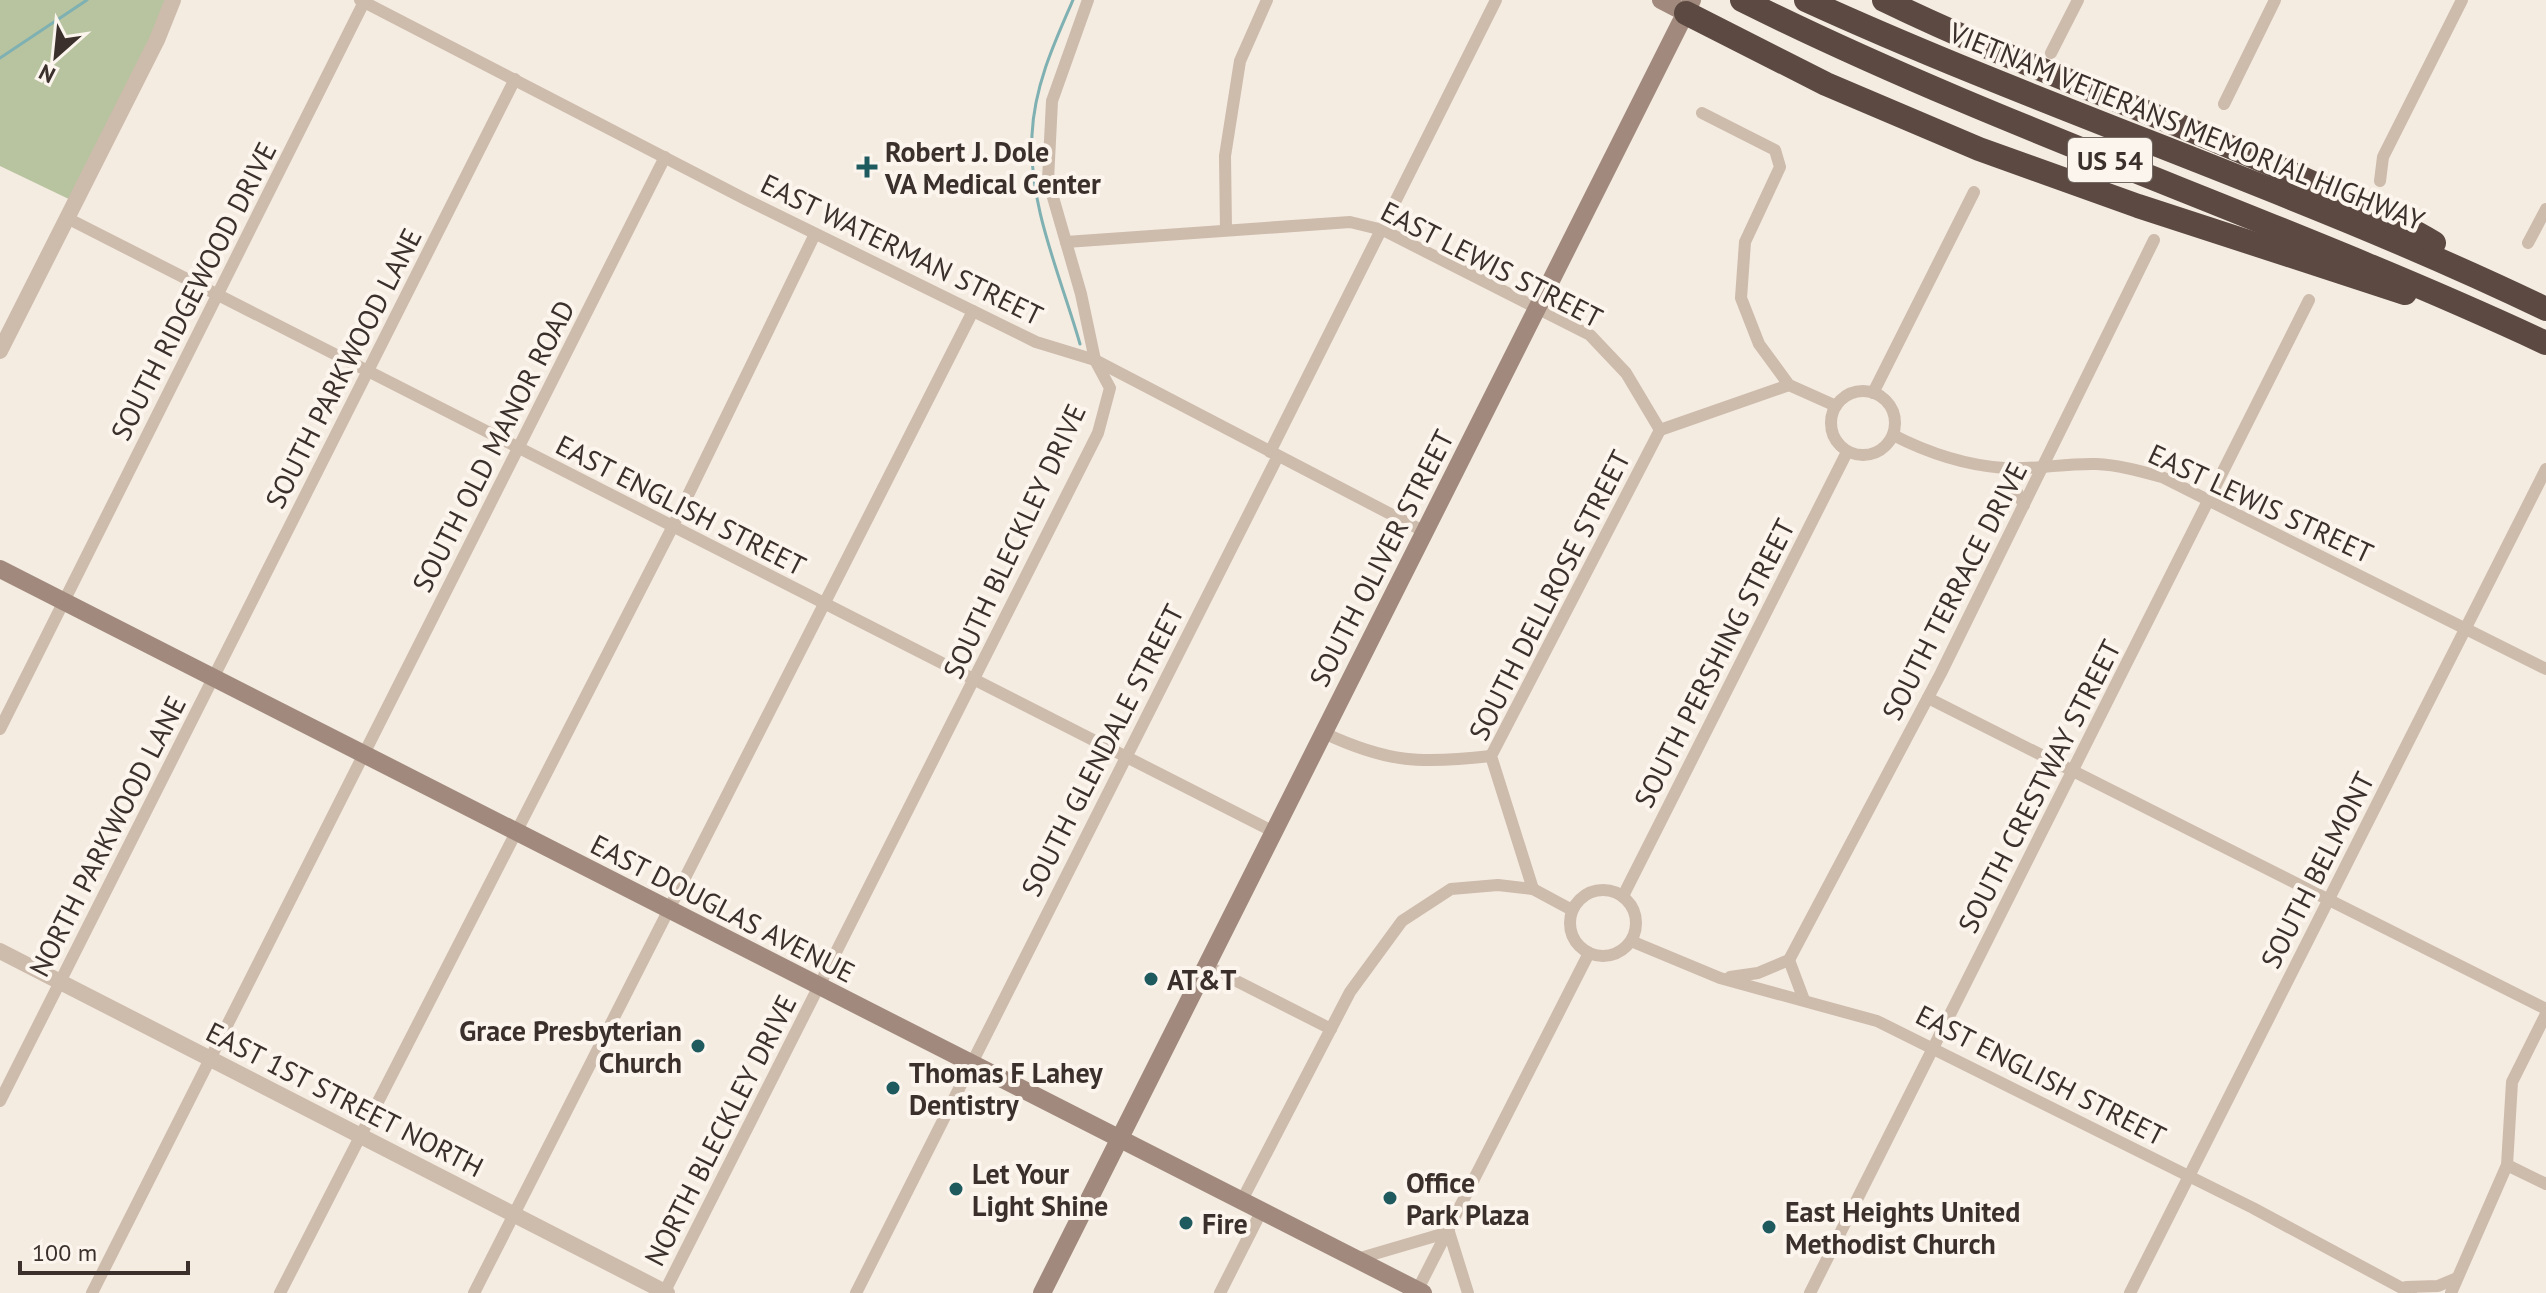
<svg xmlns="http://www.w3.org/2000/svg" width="2546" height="1293" viewBox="0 0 2546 1293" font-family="'PT Sans',sans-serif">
  <rect width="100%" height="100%" fill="#f4ebe1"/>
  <path fill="#b8c4a0" d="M0 0H172L75 202 0 166Z"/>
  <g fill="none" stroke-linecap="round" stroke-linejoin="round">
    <g stroke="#7fb0b2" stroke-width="3">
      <path d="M1073 0C1054 43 1034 87 1032 135 1028 205 1061 277 1080 344"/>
      <path d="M0 58 87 0"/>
    </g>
    <g stroke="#cdbbac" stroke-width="12">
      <path d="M360 0 745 199 1036 342 1095 360 1425 532"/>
      <path d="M2051 53 2078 0"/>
      <path d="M2224 104 2275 0"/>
      <path d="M1702 113 1775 150 1780 167 1745 242 1741 298 1759 344 1789 385 1836 406"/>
      <path d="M2380 181 2383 157 2462 0"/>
      <path d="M67 218 1274 832"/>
      <path d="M1226 230 1225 156 1240 61 1267 0"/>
      <path d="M1066 242 1350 222 1383 230 1590 335 1626 373 1660 430"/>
      <path d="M2528 243 2546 209"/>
      <circle cx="1863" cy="423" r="32"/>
      <path d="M1873 393 1974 192"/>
      <path d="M1893 435C1928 453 1963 465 2004 468 2035 470 2065 463 2096 464 2119 465 2140 471 2162 477L2546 669"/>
      <path d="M1270 452 1496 0"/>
      <path d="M2004 468 2024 505"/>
      <path d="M1928 698 2546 1009"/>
      <path d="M0 729 364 2"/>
      <path d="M1324 733C1388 763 1421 764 1491 756"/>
      <path d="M1533 889 1572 910"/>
      <circle cx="1603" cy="923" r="33"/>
      <path d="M1623 896 1847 452"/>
      <path d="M1631 941 1720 978 1877 1021 2253 1208 2411 1293"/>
      <path d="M1789 960 1941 673 2154 240"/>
      <path d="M1207 966 1331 1029"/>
      <path d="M1730 977 1758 973 1789 960 1804 1000"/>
      <path d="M0 1101 515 79"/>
      <path d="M2507 1165 2546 1184"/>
      <path d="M1241 1202 1350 992 1402 921 1451 889 1498 885 1533 889 1491 756 1660 430 1789 385"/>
      <path d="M1357 1259 1449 1232 1468 1293"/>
      <path d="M2406 1287 2438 1286 2457 1278"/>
      <path d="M92 1293 665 157"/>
      <path d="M280 1293 672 528 815 234"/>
      <path d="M474 1293 973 311"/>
      <path d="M664 1293 1098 433 1110 388 1095 360 1081 294 1048 180 1052 101 1088 0"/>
      <path d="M856 1293 1278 456"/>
      <path d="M1220 1293 1261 1212"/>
      <path d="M1416 1293 1589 953"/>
      <path d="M1810 1293 2309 300"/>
      <path d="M2130 1293 2546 469"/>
      <path d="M2451 1293 2507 1165 2512 1082 2546 1014"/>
    </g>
    <g stroke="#cdbbac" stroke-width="16">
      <path d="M0 351 157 40 173 0"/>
      <path d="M0 951 667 1293"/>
    </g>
    <g stroke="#a18a7d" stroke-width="18">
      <path d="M1661 0 1686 13"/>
      <path d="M0 569 1423 1293"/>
      <path d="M1042 1293 1692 0"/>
    </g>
    <g stroke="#5c4a42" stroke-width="24">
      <path d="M1742 0C2003 130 2282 220 2546 343"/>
      <path d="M1806 0C2049 111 2305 193 2546 309"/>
      <path d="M1884 0C2026 69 2176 119 2319 186 2357 204 2398 221 2434 243"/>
      <path d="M1686 13 1826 84 1979 149 2138 206 2405 293"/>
    </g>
  </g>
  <g fill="#1f5a5e" stroke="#fbf5ee" stroke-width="3">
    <path d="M863 155h8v8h8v8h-8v8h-8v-8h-8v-8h8z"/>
    <circle cx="1151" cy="979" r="8"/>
    <circle cx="698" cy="1046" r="8"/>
    <circle cx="893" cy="1088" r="8"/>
    <circle cx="956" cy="1189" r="8"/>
    <circle cx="1390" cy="1198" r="8"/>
    <circle cx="1186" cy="1223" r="8"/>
    <circle cx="1769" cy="1227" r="8"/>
  </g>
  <g text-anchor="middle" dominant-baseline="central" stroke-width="8" stroke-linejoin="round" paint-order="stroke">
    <rect fill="#fbf5ee" stroke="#756b66" stroke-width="2" x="2068" y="138" width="84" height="44" rx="6"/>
    <g font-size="26" font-weight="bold" fill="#3b302b">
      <text x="2110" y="160">US 54</text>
    </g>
    <g font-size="28" fill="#3b302b" stroke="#fbf5ee">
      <text transform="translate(2187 126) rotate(22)">VIETNAM VETERANS MEMORIAL HIGHWAY</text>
      <text transform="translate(902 249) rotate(26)">EAST WATERMAN STREET</text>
      <text transform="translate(1492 264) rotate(27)">EAST LEWIS STREET</text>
      <text transform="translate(193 291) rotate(-63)">SOUTH RIDGEWOOD DRIVE</text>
      <text transform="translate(343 368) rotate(-63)">SOUTH PARKWOOD LANE</text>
      <text transform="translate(493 446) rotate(-63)">SOUTH OLD MANOR ROAD</text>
      <text transform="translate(2261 503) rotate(25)">EAST LEWIS STREET</text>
      <text transform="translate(681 505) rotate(27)">EAST ENGLISH STREET</text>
      <text transform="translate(1014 541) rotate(-65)">SOUTH BLECKLEY DRIVE</text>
      <text transform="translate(1381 558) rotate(-63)">SOUTH OLIVER STREET</text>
      <text transform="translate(1954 591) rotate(-63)">SOUTH TERRACE DRIVE</text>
      <text transform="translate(1549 595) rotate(-63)">SOUTH DELLROSE STREET</text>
      <text transform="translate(1714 663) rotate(-63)">SOUTH PERSHING STREET</text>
      <text transform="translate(1102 750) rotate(-63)">SOUTH GLENDALE STREET</text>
      <text transform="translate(2039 786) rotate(-63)">SOUTH CRESTWAY STREET</text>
      <text transform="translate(107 836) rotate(-63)">NORTH PARKWOOD LANE</text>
      <text transform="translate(2317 870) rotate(-63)">SOUTH BELMONT</text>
      <text transform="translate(723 908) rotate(27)">EAST DOUGLAS AVENUE</text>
      <text transform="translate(2041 1075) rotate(27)">EAST ENGLISH STREET</text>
      <text transform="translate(345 1099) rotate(27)">EAST 1ST STREET NORTH</text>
      <text transform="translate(720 1130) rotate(-63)">NORTH BLECKLEY DRIVE</text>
    </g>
    <g font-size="28" font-weight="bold" fill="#3b302b" stroke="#fbf5ee" text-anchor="start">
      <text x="885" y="151">Robert J. Dole<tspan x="885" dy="32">VA Medical Center</tspan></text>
      <text x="1167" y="979">AT&amp;T</text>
      <text x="682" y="1030" text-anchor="end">Grace Presbyterian<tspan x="682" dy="32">Church</tspan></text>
      <text x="909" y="1072">Thomas F Lahey<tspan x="909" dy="32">Dentistry</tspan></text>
      <text x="972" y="1173">Let Your<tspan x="972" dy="32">Light Shine</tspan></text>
      <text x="1406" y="1182">Office<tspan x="1406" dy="32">Park Plaza</tspan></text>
      <text x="1785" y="1211">East Heights United<tspan x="1785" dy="32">Methodist Church</tspan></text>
      <text x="1202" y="1223">Fire</text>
    </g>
  </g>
  <g transform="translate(56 56) rotate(207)" stroke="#fbf5ee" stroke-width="6" paint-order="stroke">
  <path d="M0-6L14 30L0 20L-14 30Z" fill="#3b302b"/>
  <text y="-12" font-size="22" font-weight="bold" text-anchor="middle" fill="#3b302b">N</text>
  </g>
  <path d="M20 1261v12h168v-12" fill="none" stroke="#3b302b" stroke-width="4"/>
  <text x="32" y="1261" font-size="24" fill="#3b302b" stroke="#fbf5ee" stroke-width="6" paint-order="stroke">100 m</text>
</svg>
